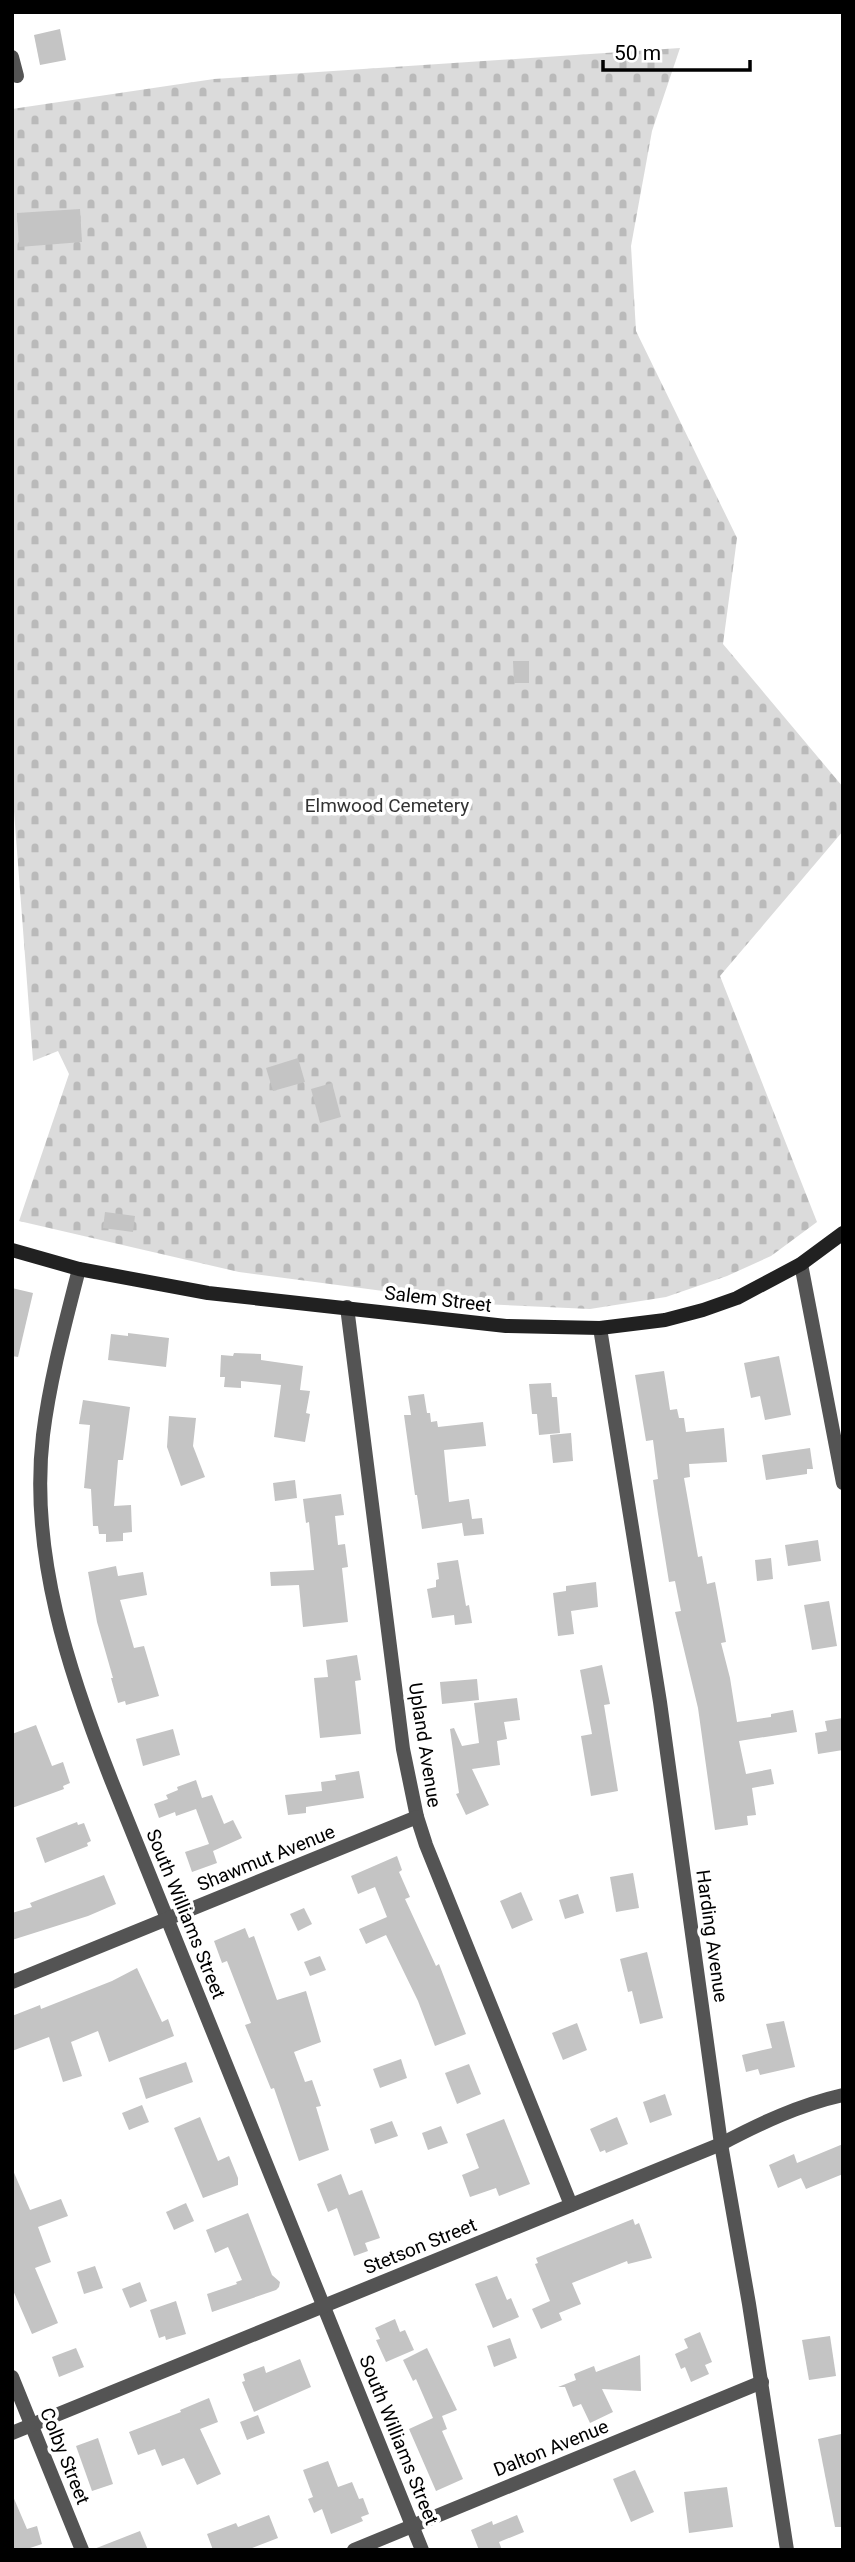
<svg xmlns="http://www.w3.org/2000/svg" width="855" height="2562" viewBox="0 0 855 2562" font-family="Roboto,sans-serif">
  <defs>
    <pattern id="cemetery-stones" width="16" height="16" patternUnits="userSpaceOnUse" patternTransform="scale(1.75)"><rect width="16" height="16" fill="#dbdbdb"/><path d="M2 7V4a2 2 0 0 1 4 0v3zM10 15v-3a2 2 0 0 1 4 0v3z" fill="#bababa"/></pattern>
  </defs>
  <rect width="100%" height="100%" fill="#fff"/>
  <path fill="url(#cemetery-stones)" d="M680 48 652 131 631 246 636 331 737 538 723 644 843 787V831L720 976 817 1222 771 1256 727 1276 666 1297 590 1309 482 1304 239 1272 19 1221 69 1074 58 1051 33 1061 12 785V109L214 79Z"/>
  <g fill="#c4c4c4">
    <path d="M60 29 66 60 40 65 34 35Z"/>
    <path d="M80 209 82 242 19 247 17 213Z"/>
    <path d="M513 661H529V683H514Z"/>
    <path d="M298 1058 305 1082 273 1091 266 1068Z"/>
    <path d="M332 1083 341 1117 320 1123 311 1089Z"/>
    <path d="M105 1212 135 1216 133 1232 103 1228Z"/>
    <path d="M12 1288 33 1293 18 1357 12 1356Z"/>
    <path d="M128 1333 169 1338 166 1367 108 1360 111 1334 128 1336Z"/>
    <path d="M234 1353 261 1354V1360L303 1366 300 1390 310 1391 306 1413 310 1414 305 1442 274 1437 281 1385 241 1381V1388L224 1387 225 1377H220L221 1355 233 1356Z"/>
    <path d="M779 1356 791 1415 765 1420 760 1396 751 1398 744 1363Z"/>
    <path d="M664 1371 670 1410 677 1409 679 1418H684L686 1432 724 1428 727 1462 689 1464 690 1477 684 1478 698 1557 702 1556 707 1584 715 1582 726 1642 721 1643 730 1678 737 1722 771 1717V1714L793 1710 797 1732 739 1741 746 1774 771 1769 774 1784 752 1788 756 1815 747 1816 748 1825 715 1830 698 1708 675 1612 681 1611 675 1581 669 1582 658 1514 653 1480 658 1479 653 1440 646 1441 635 1375Z"/>
    <path d="M551 1383 552 1397H557L560 1433 539 1435 537 1414H532L529 1384Z"/>
    <path d="M424 1394 427 1413H430L431 1422 437 1421 438 1427 483 1422 486 1446 444 1450 449 1502 469 1499 472 1519 482 1518 484 1534 464 1536 462 1523 422 1529 417 1495H415L404 1415H411L408 1396Z"/>
    <path d="M83 1400 130 1407 123 1460H118L114 1506 131 1505 132 1532 123 1533V1541L106 1542V1534H99L98 1526H93L91 1489 84 1488 90 1425 79 1424Z"/>
    <path d="M169 1416 196 1418 193 1446 205 1477 181 1486 167 1447Z"/>
    <path d="M571 1433 573 1461 553 1463 550 1435Z"/>
    <path d="M810 1448 813 1469H807V1474L766 1480 762 1455Z"/>
    <path d="M295 1480 297 1498 275 1501 273 1483Z"/>
    <path d="M341 1494 344 1515 335 1516 338 1545 345 1544 348 1567 342 1568 348 1622 303 1627 299 1585 271 1586 270 1572 314 1570 309 1522 306 1523 303 1499Z"/>
    <path d="M818 1540 821 1561 788 1566 785 1545Z"/>
    <path d="M771 1558 773 1579 757 1581 755 1560Z"/>
    <path d="M458 1560 466 1606 469 1605 472 1623 455 1625 454 1615 432 1618 427 1589 436 1587V1580L439 1579 437 1563Z"/>
    <path d="M116 1566 118 1576 143 1572 147 1595 120 1600 134 1648 144 1646 159 1696 126 1705 125 1701 118 1703 111 1678H113L97 1622 88 1572Z"/>
    <path d="M596 1582 598 1607 571 1611 574 1634 558 1636 553 1593 566 1591V1586Z"/>
    <path d="M829 1601 837 1646 812 1650 804 1605Z"/>
    <path d="M357 1655 361 1680 355 1681 361 1734 320 1738 314 1678 328 1677 326 1660Z"/>
    <path d="M602 1665 610 1704 604 1705 618 1791 591 1796 581 1736 592 1734 580 1670Z"/>
    <path d="M477 1679 479 1700 442 1704 440 1682Z"/>
    <path d="M517 1698 520 1720 504 1722 507 1739 497 1741 500 1765 472 1769 489 1805 466 1815 456 1794 459 1793 450 1729 454 1728 462 1746 479 1743 474 1703Z"/>
    <path d="M843 1718V1750L818 1754 815 1733 827 1731 825 1721Z"/>
    <path d="M36 1725 52 1766 63 1762 70 1783 63 1786 64 1789 12 1808V1734Z"/>
    <path d="M173 1729 180 1755 143 1766 136 1739Z"/>
    <path d="M359 1771 364 1798 306 1807V1813L288 1815 285 1795 322 1791 321 1782 336 1780 335 1775Z"/>
    <path d="M196 1780 202 1798 212 1795 224 1824 233 1820 242 1838 213 1851 217 1863 192 1872 185 1852 209 1844 196 1809 176 1816 175 1812 159 1818 154 1804 168 1799 166 1795 178 1790 177 1787Z"/>
    <path d="M77 1822 78 1825 84 1823 91 1841 87 1843 88 1846 45 1863 36 1838Z"/>
    <path d="M397 1856 402 1870 399 1872 410 1897 405 1899 436 1966 439 1964 466 2034 435 2046 418 2001 386 1935 366 1944 359 1929 387 1917 375 1887 358 1894 351 1876Z"/>
    <path d="M633 1873 639 1908 616 1912 610 1877Z"/>
    <path d="M104 1875 116 1904 88 1916 12 1940V1913L32 1907 30 1903Z"/>
    <path d="M521 1892 533 1920 512 1929 500 1901Z"/>
    <path d="M578 1894 584 1913 565 1919 559 1900Z"/>
    <path d="M304 1908 312 1924 298 1931 290 1914Z"/>
    <path d="M245 1928 249 1938 254 1936 277 2000 306 1991 321 2042 294 2052 305 2082 312 2080 321 2106 316 2107 329 2150 299 2161 274 2088 271 2089 245 2025 251 2023 227 1961 222 1963 214 1941Z"/>
    <path d="M647 1952 663 2018 640 2024 632 1991 628 1992 620 1959Z"/>
    <path d="M320 1956 326 1970 310 1976 304 1962Z"/>
    <path d="M137 1968 162 2022 168 2019 174 2036 109 2062 98 2031 71 2042 82 2076 63 2082 49 2037 12 2051V2016L40 2005 41 2009 112 1981Z"/>
    <path d="M784 2021 795 2067 760 2075 758 2069 746 2072 742 2055 772 2048 766 2024Z"/>
    <path d="M577 2023 587 2050 563 2060 552 2033Z"/>
    <path d="M401 2059 407 2078 380 2088 373 2069Z"/>
    <path d="M186 2062 193 2082 146 2099 139 2078Z"/>
    <path d="M469 2064 481 2094 457 2104 445 2073Z"/>
    <path d="M665 2094 672 2115 650 2123 643 2102Z"/>
    <path d="M142 2105 149 2122 129 2130 122 2113Z"/>
    <path d="M200 2117 218 2161 229 2156 238 2178V2185L203 2198 174 2128Z"/>
    <path d="M617 2117 628 2144 606 2153 605 2150 600 2152 590 2129Z"/>
    <path d="M504 2119 530 2184 499 2196 496 2188 470 2197 462 2175 479 2168 466 2134Z"/>
    <path d="M392 2121 398 2136 375 2144 370 2129Z"/>
    <path d="M441 2126 448 2143 428 2150 422 2133Z"/>
    <path d="M843 2144V2174L806 2189 801 2178 778 2188 769 2165 794 2154 797 2163Z"/>
    <path d="M12 2168 30 2210 61 2199 68 2216 38 2227 51 2262 35 2268 58 2323 32 2334 12 2288Z"/>
    <path d="M341 2174 349 2195 362 2190 380 2238 365 2243 368 2251 354 2256 337 2208 328 2212 317 2184Z"/>
    <path d="M186 2203 194 2221 174 2230 166 2212Z"/>
    <path d="M248 2213 272 2275 280 2282 279 2287 276 2290 212 2312 207 2294 237 2284 236 2282 242 2280 228 2247 215 2253 206 2230Z"/>
    <path d="M633 2219 635 2225 639 2223 652 2258 628 2264 627 2261 572 2283 581 2304 559 2313 562 2320 541 2329 532 2309 550 2301 535 2264 538 2263 536 2258Z"/>
    <path d="M95 2266 103 2288 84 2294 77 2272Z"/>
    <path d="M497 2276 507 2300 511 2298 519 2317 493 2328 475 2284Z"/>
    <path d="M140 2282 147 2301 130 2308 122 2289Z"/>
    <path d="M176 2301 186 2334 166 2340 165 2336 159 2338 150 2310Z"/>
    <path d="M395 2319 400 2332 405 2330 414 2350 386 2362 376 2340 380 2339 375 2328Z"/>
    <path d="M700 2332 712 2362 705 2365 709 2374 691 2382 685 2367 681 2369 675 2354 688 2348 684 2339Z"/>
    <path d="M830 2336 836 2376 809 2380 802 2340Z"/>
    <path d="M510 2338 517 2358 494 2367 487 2346Z"/>
    <path d="M76 2348 84 2367 59 2377 52 2357Z"/>
    <path d="M427 2348 457 2410 442 2416 447 2429 442 2431 463 2479 436 2491 409 2429 433 2418 416 2379 413 2381 403 2360Z"/>
    <path d="M640 2355 641 2391 602 2389 613 2412 590 2423 581 2404 573 2407 565 2387H558L576 2380 574 2374 594 2366 596 2372Z"/>
    <path d="M300 2359 311 2387 254 2412 242 2382 245 2381 243 2374 264 2366 266 2373Z"/>
    <path d="M209 2398 218 2422 200 2429 221 2474 197 2485 184 2458 162 2466 155 2449 138 2455 129 2432 181 2412 180 2410Z"/>
    <path d="M258 2415 265 2433 247 2440 240 2422Z"/>
    <path d="M841 2434 843 2527H835L818 2439Z"/>
    <path d="M98 2438 113 2484 92 2491 76 2446Z"/>
    <path d="M328 2461 338 2487 352 2482 359 2499 363 2498 369 2514 361 2517 363 2521 331 2534 322 2509 314 2513 308 2499 313 2497 303 2470Z"/>
    <path d="M635 2470 654 2512 631 2522 613 2479Z"/>
    <path d="M727 2487 733 2527 689 2533 684 2492Z"/>
    <path d="M12 2494 27 2529 37 2526 42 2544 24 2550H12Z"/>
    <path d="M269 2515 278 2538 247 2550H213L207 2534 236 2523 238 2527Z"/>
    <path d="M517 2515 524 2532 499 2542 502 2550H479L471 2530 492 2521 493 2525Z"/>
    <path d="M140 2531 148 2550H95L94 2549Z"/>
  </g>
  <g fill="none" stroke-linecap="round" stroke-linejoin="round">
    <g stroke="#545454" stroke-width="14">
      <path d="M12 57 17 76"/>
      <path d="M801 1264 843 1483"/>
      <path d="M79 1269C65 1324 50 1379 43 1435 29 1553 69 1673 112 1782L422 2550"/>
      <path d="M347 1307 403 1749 417 1817 426 1845 571 2205"/>
      <path d="M600 1328 660 1702 721 2144 749 2304 787 2550"/>
      <path d="M12 1982 417 1817"/>
      <path d="M12 2377 82 2550"/>
      <path d="M12 2433 721 2144C761 2123 799 2105 843 2095"/>
      <path d="M354 2550 762 2382"/>
    </g>
    <path stroke="#212121" stroke-width="14" d="M12 1250 79 1269 208 1293 506 1326 600 1328 665 1320 703 1310 737 1298 801 1264 843 1233"/>
  </g>
  <g text-anchor="middle" dominant-baseline="central" stroke-width="7" stroke-linejoin="round" paint-order="stroke">
    <g font-size="19" fill="#323232" stroke="#fff">
      <text x="387" y="805">Elmwood Cemetery</text>
    </g>
    <g font-size="19" fill="#000" stroke="#fff">
      <text transform="translate(438 1299) rotate(7)">Salem Street</text>
      <text transform="translate(425 1745) rotate(81)">Upland Avenue</text>
      <text transform="translate(266 1858) rotate(-22)">Shawmut Avenue</text>
      <text transform="translate(186 1914) rotate(68)">South Williams Street</text>
      <text transform="translate(712 1936) rotate(82)">Harding Avenue</text>
      <text transform="translate(420 2246) rotate(-22)">Stetson Street</text>
      <text transform="translate(399 2440) rotate(68)">South Williams Street</text>
      <text transform="translate(551 2448) rotate(-22)">Dalton Avenue</text>
      <text transform="translate(65 2456) rotate(68)">Colby Street</text>
    </g>
  </g>
  <rect width="855" height="2562" fill="none" stroke="#000000" stroke-width="28"/>
  <path d="M603 60v10h147v-10" fill="none" stroke="#000000" stroke-width="3.5"/>
  <text x="614" y="60" font-size="21" fill="#000000" stroke="#ffffff" stroke-width="5" paint-order="stroke">50 m</text>
</svg>
